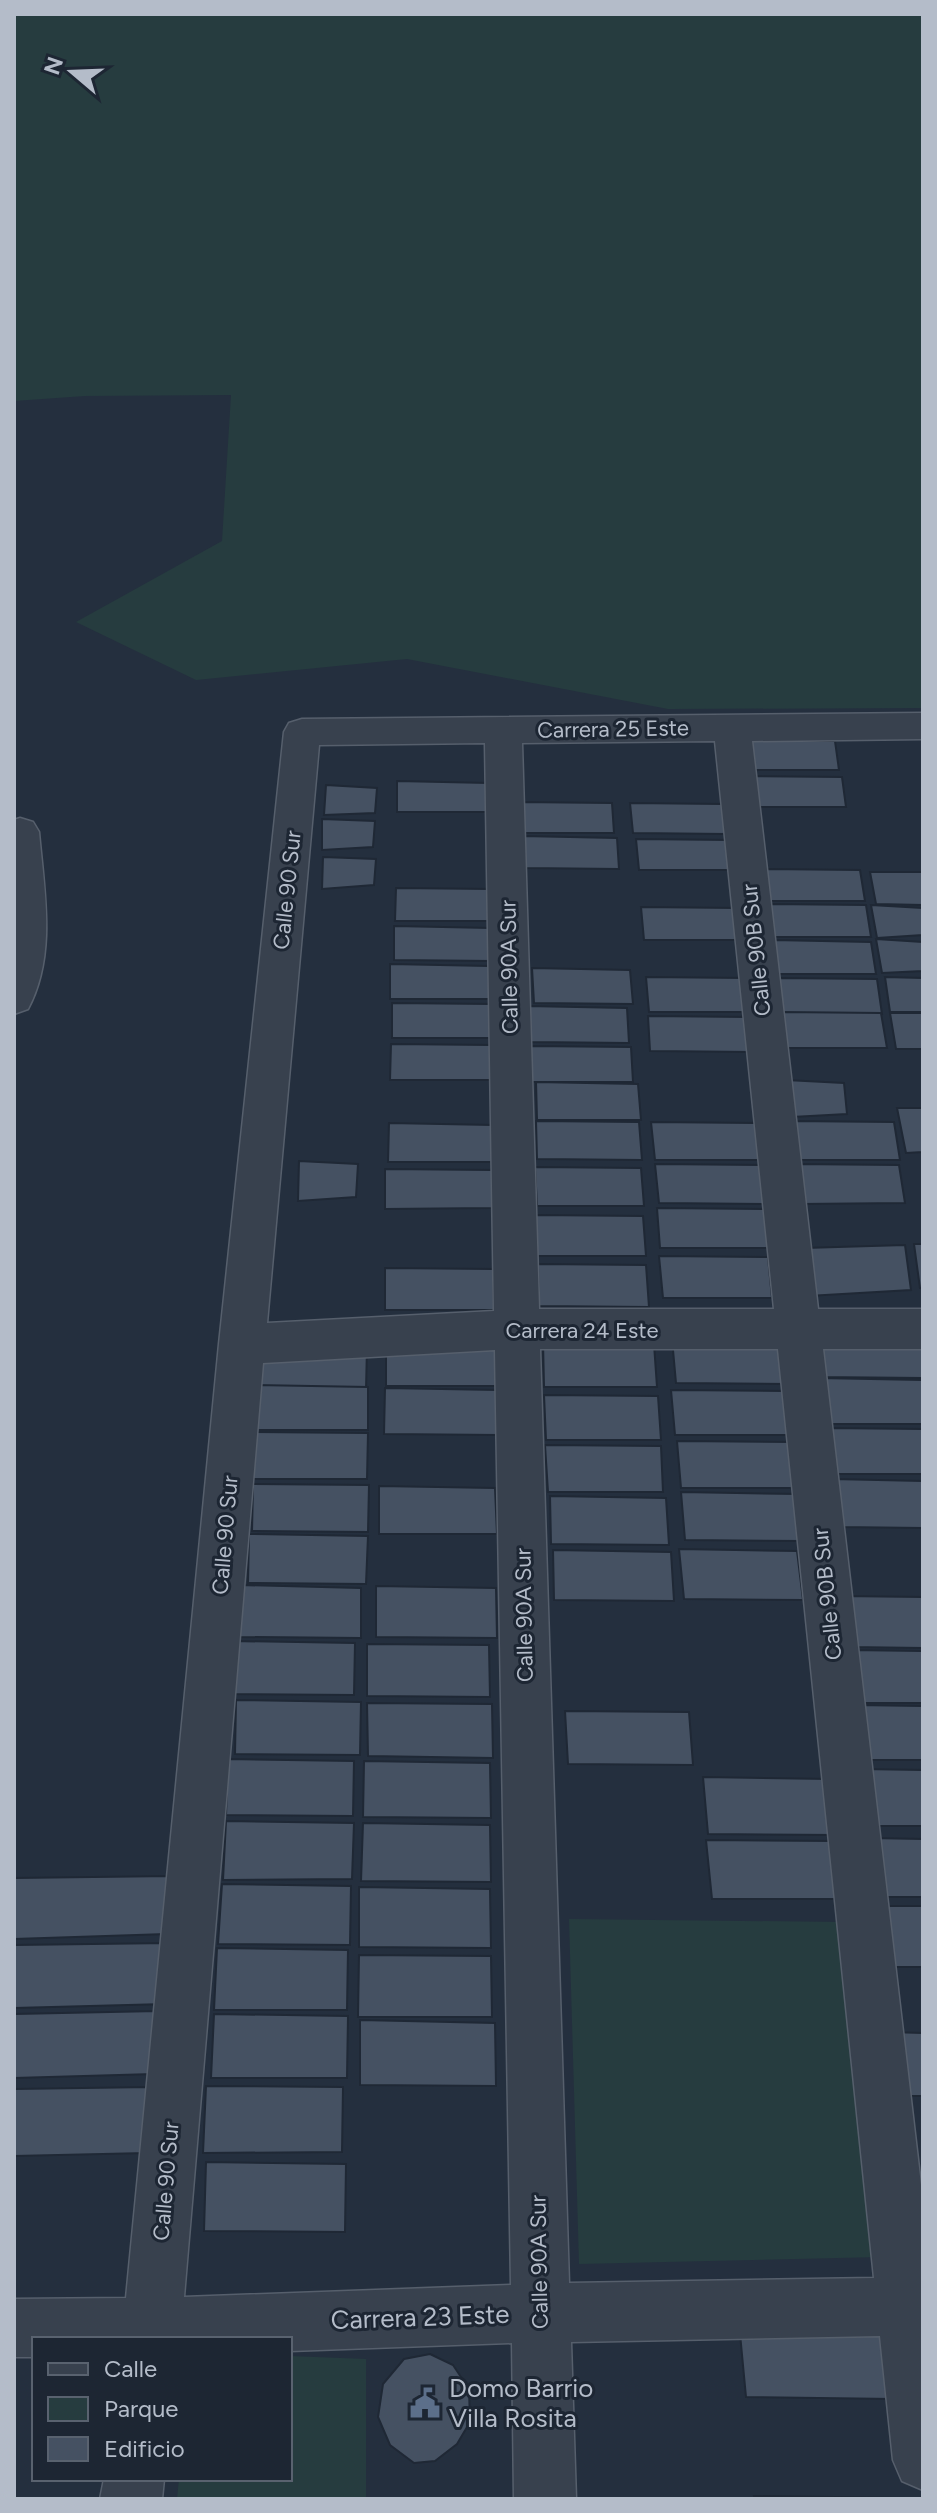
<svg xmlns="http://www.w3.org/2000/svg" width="937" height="2513" viewBox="0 0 937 2513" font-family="Figtree,sans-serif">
  <rect width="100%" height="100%" fill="#242f3e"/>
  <g fill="#263c3f">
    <path d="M14 14H923V708L668 709 407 659 196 680 76 622 222 541 231 395 85 396 14 401Z"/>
    <path d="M569 1919 842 1922 882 2257 579 2264Z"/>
    <path d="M290 2356 366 2359V2499H177L179 2479H290Z"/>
  </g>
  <g fill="#455162" stroke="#1f2835" stroke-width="2">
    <path d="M744 740 835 741 839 770H748Z"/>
    <path d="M749 776 842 777 846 807H753Z"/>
    <path d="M397 781 489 783 490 812H397Z"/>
    <path d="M326 785 377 788 375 813 324 815Z"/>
    <path d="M518 802 612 803 614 833H520Z"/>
    <path d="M630 803 723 804 726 834 633 833Z"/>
    <path d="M322 819 375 821 373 847 322 850Z"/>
    <path d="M522 836 617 838 619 869 524 868Z"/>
    <path d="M636 839 730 840 734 870H639Z"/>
    <path d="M323 857 376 859 374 885 322 889Z"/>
    <path d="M764 869 860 870 865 901H768Z"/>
    <path d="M870 872H923V905L876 904Z"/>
    <path d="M396 888 492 889V921H395Z"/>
    <path d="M769 904 866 905 871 937H773Z"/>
    <path d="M871 905 923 908V935L877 938Z"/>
    <path d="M641 907 738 908 741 940H644Z"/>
    <path d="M394 926 491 928 492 961 394 960Z"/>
    <path d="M876 939 923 942V971L882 973Z"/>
    <path d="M773 940 871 942 876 974H777Z"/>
    <path d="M390 964 489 966 490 999H390Z"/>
    <path d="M532 968 630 970 633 1004 534 1003Z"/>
    <path d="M646 977 746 978 750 1012H649Z"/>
    <path d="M885 977 923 978V1012H890Z"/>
    <path d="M777 978 877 979 882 1014 782 1013Z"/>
    <path d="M392 1003 492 1004 493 1038H392Z"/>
    <path d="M527 1006 627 1008 629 1043 529 1042Z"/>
    <path d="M781 1012 881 1013 887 1048H786Z"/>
    <path d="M890 1013H923V1049H896Z"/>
    <path d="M648 1016 748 1017 752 1052 650 1051Z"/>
    <path d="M391 1044 492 1045 493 1080H390Z"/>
    <path d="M529 1046 631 1047 633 1082H531Z"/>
    <path d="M786 1080 844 1083 847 1114 792 1117Z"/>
    <path d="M536 1082 638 1084 641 1120H537Z"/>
    <path d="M897 1108H923V1152L906 1153Z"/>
    <path d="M536 1121 639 1122 642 1160 537 1159Z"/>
    <path d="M789 1121 894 1122 900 1160H795Z"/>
    <path d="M651 1122 756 1123 759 1160H655Z"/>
    <path d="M389 1123 493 1125 494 1162H388Z"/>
    <path d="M299 1161 358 1164 356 1197 298 1201Z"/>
    <path d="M655 1164 762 1165 765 1204 659 1203Z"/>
    <path d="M793 1164 899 1165 905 1203 799 1204Z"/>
    <path d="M535 1167 641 1168 644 1206H537Z"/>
    <path d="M385 1169 492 1170V1208L385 1209Z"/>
    <path d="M657 1208 764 1209 769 1248H660Z"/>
    <path d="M535 1215 643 1216 646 1256H537Z"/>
    <path d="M914 1244H923V1288H920Z"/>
    <path d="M905 1245 911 1290 808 1296 804 1248Z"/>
    <path d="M659 1256 768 1257 772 1298H663Z"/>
    <path d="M538 1264 646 1265 649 1307 539 1306Z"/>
    <path d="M385 1268 493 1269 494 1310H385Z"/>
    <path d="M812 1333 923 1338V1378L816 1377Z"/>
    <path d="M672 1339 784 1341 788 1384 676 1383Z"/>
    <path d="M386 1342 497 1343 498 1386H386Z"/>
    <path d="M543 1342 654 1344 657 1387H544Z"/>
    <path d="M255 1345 367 1347 366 1390 254 1389Z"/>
    <path d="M818 1378 923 1380V1424H824Z"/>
    <path d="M255 1385 368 1387V1430H253Z"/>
    <path d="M385 1388 498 1390 499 1435 384 1434Z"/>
    <path d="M671 1390 785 1391 790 1435H675Z"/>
    <path d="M544 1395 658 1396 661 1440H546Z"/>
    <path d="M825 1428 923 1429V1474H832Z"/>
    <path d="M253 1432 368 1433 367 1479H251Z"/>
    <path d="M677 1441 793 1442 798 1488H681Z"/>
    <path d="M545 1445 661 1446 663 1492H548Z"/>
    <path d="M832 1479 923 1481V1528L839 1527Z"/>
    <path d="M253 1484 369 1485 368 1532 252 1531Z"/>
    <path d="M379 1486 495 1488 497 1534H379Z"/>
    <path d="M681 1492 798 1494 803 1541 685 1540Z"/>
    <path d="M550 1496 666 1498 669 1545 551 1544Z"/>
    <path d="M249 1534 368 1536 366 1584 248 1583Z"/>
    <path d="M679 1549 797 1551 803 1600 684 1599Z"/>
    <path d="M553 1550 671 1552 674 1601 554 1600Z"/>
    <path d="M241 1585 361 1588V1638L239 1637Z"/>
    <path d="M376 1586 496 1588 497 1638 376 1637Z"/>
    <path d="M841 1596 923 1597V1648L848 1647Z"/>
    <path d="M233 1641 355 1643 354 1695 231 1694Z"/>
    <path d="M367 1644 489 1645 490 1697 367 1696Z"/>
    <path d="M849 1650 923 1651V1703H856Z"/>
    <path d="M236 1700 361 1702 360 1755 235 1754Z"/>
    <path d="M367 1703 492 1704 493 1758 368 1756Z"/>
    <path d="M856 1705 923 1706V1760H863Z"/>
    <path d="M565 1711 689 1712 693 1765 568 1764Z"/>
    <path d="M228 1759 354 1761 353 1816 226 1815Z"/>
    <path d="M364 1761 490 1763 491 1818 363 1817Z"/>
    <path d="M861 1769 923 1770V1826H868Z"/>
    <path d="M703 1777 830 1779 836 1835 708 1834Z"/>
    <path d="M226 1821 354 1823 352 1879 223 1880Z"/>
    <path d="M363 1823 490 1825 491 1882 361 1881Z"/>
    <path d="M870 1838 923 1839V1897H878Z"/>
    <path d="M706 1840 835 1841 841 1899H712Z"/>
    <path d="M172 1876 167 1934 14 1939V1878Z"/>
    <path d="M222 1884 351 1886 350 1945 218 1944Z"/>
    <path d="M359 1887 490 1889 491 1948 359 1947Z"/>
    <path d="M876 1906H923V1967H884Z"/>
    <path d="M170 1943 166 2004 14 2008V1945Z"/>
    <path d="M217 1948 348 1950 347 2010H214Z"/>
    <path d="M359 1955 491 1956 492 2017H358Z"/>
    <path d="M158 2011 154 2074 14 2078V2014Z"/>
    <path d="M214 2014 348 2016 347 2078H211Z"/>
    <path d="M360 2020 495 2023 496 2086 360 2085Z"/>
    <path d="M889 2032 923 2033V2096H897Z"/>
    <path d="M206 2086 343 2087 342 2152 203 2153Z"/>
    <path d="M151 2087 147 2153 14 2156V2089Z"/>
    <path d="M206 2162 346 2164 345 2232 204 2231Z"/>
    <path d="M739 2323 885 2325 893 2399 746 2397Z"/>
    <path d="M430 2354 453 2365 469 2389 470 2422 457 2444 435 2461 414 2463 390 2445 378 2417 383 2384 404 2359Z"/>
    <path d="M754 2496 905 2498V2499H755Z"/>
  </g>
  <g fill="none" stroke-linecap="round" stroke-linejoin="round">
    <g stroke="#565f6c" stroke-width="3">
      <g id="minor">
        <path d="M923 713V739L752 741 818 1309H923V1349H823L923 2202V2490L902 2481 893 2460 880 2336 571 2342 576 2499H514L512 2343 290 2351V2339H34V2357H14V2299L126 2298 219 1344 284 732 289 723 302 719ZM715 741 774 1309H539L522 743ZM485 743 494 1311 267 1323 319 745ZM540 1349H778L874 2278 569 2283ZM495 1350 511 2285 184 2297 263 1363Z"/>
        <path d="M20 818 33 822 39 832C44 890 57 955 28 1009L14 1014V820Z"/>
        <path d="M104 2479H164L162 2499H100Z"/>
      </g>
    </g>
    <use href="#minor" fill="#38414e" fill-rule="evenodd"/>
  </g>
  <defs>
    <g id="civic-bare" transform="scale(2.4)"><path d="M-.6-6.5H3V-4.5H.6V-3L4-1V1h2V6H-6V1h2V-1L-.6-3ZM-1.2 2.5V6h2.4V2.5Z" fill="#5c6f8a" stroke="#1d2633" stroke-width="2.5" paint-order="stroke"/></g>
  </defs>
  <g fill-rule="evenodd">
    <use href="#civic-bare" x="425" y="2403"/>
  </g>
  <g text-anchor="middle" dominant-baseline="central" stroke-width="6" stroke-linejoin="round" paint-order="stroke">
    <g font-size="22" fill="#b4bcc9" stroke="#1d2633">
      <text transform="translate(613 729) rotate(-1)">Carrera 25 Este</text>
      <text transform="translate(287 890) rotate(-84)">Calle 90 Sur</text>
      <text transform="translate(756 950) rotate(-96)">Calle 90B Sur</text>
      <text transform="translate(509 967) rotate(-91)">Calle 90A Sur</text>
      <text x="582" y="1330">Carrera 24 Este</text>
      <text transform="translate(225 1535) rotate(-85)">Calle 90 Sur</text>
      <text transform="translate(827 1594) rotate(-96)">Calle 90B Sur</text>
      <text transform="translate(524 1615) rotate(-91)">Calle 90A Sur</text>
      <text transform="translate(166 2181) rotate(-85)">Calle 90 Sur</text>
      <text transform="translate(539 2262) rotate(-91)">Calle 90A Sur</text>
    </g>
    <g font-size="26" fill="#b4bcc9" stroke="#1d2633">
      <text transform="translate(420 2317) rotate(-2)">Carrera 23 Este</text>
    </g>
    <g font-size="26" fill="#b4bcc9" stroke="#1d2633" text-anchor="start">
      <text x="449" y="2388">Domo Barrio<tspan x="449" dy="30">Villa Rosita</tspan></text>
    </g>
  </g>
  <rect width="937" height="2513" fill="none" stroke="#b4bcc9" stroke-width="32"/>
  <rect x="32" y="2337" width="260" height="144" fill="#1d2633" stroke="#59626f" stroke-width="2"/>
  <rect x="48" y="2363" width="40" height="12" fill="#38414e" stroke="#59626f" stroke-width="2"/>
  <text x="104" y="2377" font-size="24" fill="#b4bcc9">Calle</text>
  <rect x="48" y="2397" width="40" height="24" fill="#263c3f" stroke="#59626f" stroke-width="2"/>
  <text x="104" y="2417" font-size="24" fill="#b4bcc9">Parque</text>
  <rect x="48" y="2437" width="40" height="24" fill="#455162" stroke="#59626f" stroke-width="2"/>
  <text x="104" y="2457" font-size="24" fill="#b4bcc9">Edificio</text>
  <g transform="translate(72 72) rotate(289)" stroke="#1d2633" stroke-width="6" paint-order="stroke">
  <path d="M0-6L14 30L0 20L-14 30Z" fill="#b4bcc9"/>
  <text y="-12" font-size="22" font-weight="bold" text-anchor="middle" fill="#b4bcc9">N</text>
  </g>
</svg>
